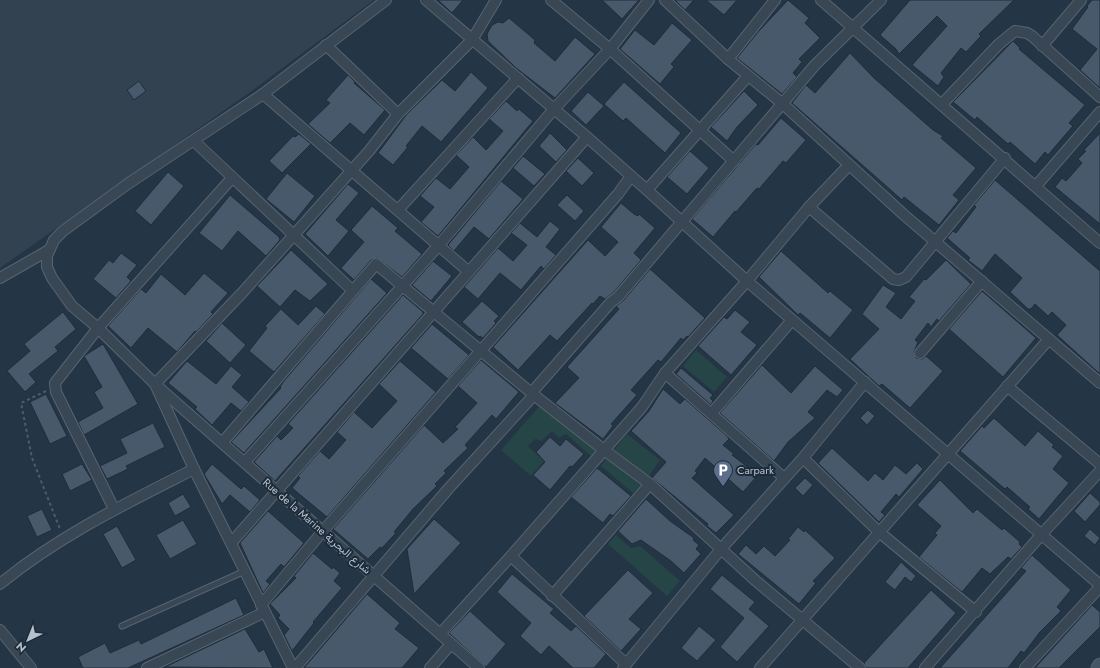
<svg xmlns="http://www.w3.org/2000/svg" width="1100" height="668" viewBox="0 0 1100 668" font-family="Jost,Vazirmatn,sans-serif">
  <rect width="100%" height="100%" fill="#243545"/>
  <path fill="#324251" d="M0 0H374L253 90 0 268Z"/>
  <g fill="#264546">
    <path d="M696 350 727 377 714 392 683 366Z"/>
    <path d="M543 402 597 450 591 456 566 434 559 438 552 431 541 441 535 439 528 446 544 461 531 476 501 450Z"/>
    <path d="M627 434 660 460 648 477 614 450Z"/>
    <path d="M607 457 643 483 633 493 601 466Z"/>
    <path d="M616 535 631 548 640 546 680 581 667 596 608 544Z"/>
  </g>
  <g fill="#47596b" stroke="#1f2d3b">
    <path d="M438 0H463L452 13Z"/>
    <path d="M602 0H639L622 19Z"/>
    <path d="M675 0H694L685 10Z"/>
    <path d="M706 0H737L724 15Z"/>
    <path d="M788 0 809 18 805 23 820 38 799 59 802 62 793 73 797 77 782 94 737 58 758 32Z"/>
    <path d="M910 0H1014L979 34 981 36 966 52 961 48 941 73 944 77 938 86 912 65 947 26 937 16 899 54 896 49 880 35Z"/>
    <path d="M1092 0H1100V88L1080 70 1097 49 1072 29 1088 7 1087 6Z"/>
    <path d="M509 18 535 40 534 43 555 61 575 37 595 54 555 98 516 68 488 41 487 34 492 25 498 22 503 23Z"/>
    <path d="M672 23 692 40 671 64 674 67 660 84 620 49 635 30 654 45Z"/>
    <path d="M1013 41 1020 48 1019 49 1085 105 1069 123 1073 126 1048 155 1045 152 1035 164 1010 142 1008 144 977 117 975 120 953 102Z"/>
    <path d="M850 53 874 78 933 130 943 136 941 138 976 168 953 195 959 200 939 225 904 197 902 200 792 103 806 85 815 93Z"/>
    <path d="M471 72 488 88 441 142 422 126 406 146 408 147 393 165 378 153 407 114 442 80 455 91Z"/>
    <path d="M348 75 355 82 354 83 385 110 364 135 350 123 330 143 308 124 330 103 326 100Z"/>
    <path d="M139 81 146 91 134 100 127 90Z"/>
    <path d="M624 82 681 133 665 153 626 118 623 121 604 104Z"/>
    <path d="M744 91 758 105 737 127 727 141 711 127Z"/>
    <path d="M588 92 604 106 586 125 571 111Z"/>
    <path d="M506 101 517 111 519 109 533 121 438 236 421 222 434 207 420 196 436 178 450 189 469 167 456 155 473 137 486 150 503 131 489 119Z"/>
    <path d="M781 118 806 140 786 163 783 161 759 189 757 188 736 212 735 211 713 237 692 219 756 144 758 145Z"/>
    <path d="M550 133 567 150 556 162 539 146Z"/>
    <path d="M1100 133V224L1055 187 1062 178 1066 181 1082 163 1078 159 1086 151H1083Z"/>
    <path d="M299 134 311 144 282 173 269 161 293 136 295 137Z"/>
    <path d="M690 151 709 168 687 194 667 177Z"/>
    <path d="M523 156 545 174 534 186 513 168Z"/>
    <path d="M578 158 594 173 582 186 566 171Z"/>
    <path d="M168 172 184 186 151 225 135 211Z"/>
    <path d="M287 173 315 196 294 222 266 199Z"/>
    <path d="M995 180 1100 271V374L1057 335 1066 325 1052 312 1048 316 1035 304 1031 309H1028L1010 292 1022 278 995 254 982 271 968 260 970 258 947 238 953 231 956 233 976 207 974 205Z"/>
    <path d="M501 181 523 199 489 239 474 227 454 251 448 245Z"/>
    <path d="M348 184 359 193 336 220 349 231 328 256 305 234Z"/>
    <path d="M230 195 279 237 280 240 266 256 238 231 222 251 199 233Z"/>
    <path d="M567 195 584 211 575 221 557 205Z"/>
    <path d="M621 203 634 214 638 216 639 214 655 228 634 253 641 260 614 292 605 299 600 296 593 304 592 303 557 341 550 335 518 370 493 347 588 240 605 256 618 242 601 227Z"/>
    <path d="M372 206 398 228 395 231 422 254 402 277 377 258 371 260 354 280 341 268 364 242 351 230Z"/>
    <path d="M550 221 560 229 546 247 556 255 544 269 541 266 521 290 500 273 478 299 464 287 498 248 513 261 527 245 511 233 520 223 537 237Z"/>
    <path d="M291 250 328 284 310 301 295 290 280 307 257 286Z"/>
    <path d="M781 251 828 293 830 291 853 310 830 338 800 313 798 315 759 277Z"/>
    <path d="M121 253 137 265 127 277 131 281 116 298 93 279 109 260 113 263Z"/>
    <path d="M946 260 971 284 939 321 937 319 931 327 928 323 915 340 918 342 914 352 916 358 922 359 926 356 943 371 910 408 882 384 879 386 850 359 879 329 862 314 883 285 896 293 886 307 901 319 915 301 909 297 924 279 926 280Z"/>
    <path d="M433 261 452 276 431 301 412 285Z"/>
    <path d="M650 269 705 318 688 337 687 336 683 340 681 338 661 362 658 360 631 390 637 395 611 424 613 426 603 439 555 403 579 378 567 367 619 309 616 306 623 301Z"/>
    <path d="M204 273 228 293 211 312 213 314 196 332 195 331 177 352 148 328 131 348 108 326 141 289 146 293 161 274 185 295Z"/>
    <path d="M371 279 387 293 244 453 231 442 281 388 280 387 284 381Z"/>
    <path d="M982 291 1036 338 1003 377 949 329Z"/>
    <path d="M403 295 423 312V314L275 481 254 462 277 436 281 440 293 428 288 424Z"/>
    <path d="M482 301 499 316 494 321 496 323 483 338 480 336 479 337 462 322Z"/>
    <path d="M316 306 325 314 274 372 249 351 267 328 265 326 281 309 298 325Z"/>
    <path d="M735 310 750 322 741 332 757 345 731 375 698 346 724 317 727 319Z"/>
    <path d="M63 312 76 329 55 347 58 351 29 374 36 382 25 392 7 371 30 351 24 344Z"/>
    <path d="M222 323 246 345 230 363 206 341Z"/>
    <path d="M432 324 469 355 448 379 411 348Z"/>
    <path d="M103 344 138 404 84 435 78 422 103 408 94 392 102 387 84 356Z"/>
    <path d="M481 360 519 392 496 419 492 415 465 445 468 448 444 471 446 473 435 484 437 486 413 509 394 532 396 533 382 548 380 547 368 559 333 529 424 425 443 443 458 429 455 427 477 403 458 386Z"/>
    <path d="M187 361 216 384 231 366 242 375 232 387 249 402 241 411 231 403 212 425 195 409 197 407 168 383Z"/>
    <path d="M400 361 436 392 327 517 292 488 300 478 298 476 320 451 329 459 344 442 346 440 337 432 354 412 372 428 397 401 379 384Z"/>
    <path d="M762 365 791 393 815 366 843 390 837 397 827 390 808 412 815 418 788 442 774 461 720 413Z"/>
    <path d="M681 368 713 395 710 398 713 401 711 405 676 374Z"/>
    <path d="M663 389 680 404 685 399 727 436 729 439 723 445 734 454 732 455 758 475 743 492 705 458 695 471 697 473 692 478 734 515 716 533 707 526 708 524 652 478 666 462 631 431 649 411Z"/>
    <path d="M46 394 67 436 50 444 30 402Z"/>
    <path d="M868 410 875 416 867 425 860 418Z"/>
    <path d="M994 418 1025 446 1038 431 1054 445 1052 447 1063 456 1053 469 1069 483 1039 519 1028 509 1030 507 1007 487 1005 489 960 451 982 426 984 428Z"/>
    <path d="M153 423 165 447 126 466 128 469 107 479 100 466 127 453 120 439Z"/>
    <path d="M550 437 560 446 566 439 584 454 572 467 570 466 550 490 533 475 545 462 536 452Z"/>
    <path d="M832 448 868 481 875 473 883 480 895 465 906 474 917 463 923 469 899 497 896 494 881 512 885 515 879 522 818 463Z"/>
    <path d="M82 464 92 480 70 491 62 474Z"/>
    <path d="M212 464 241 489 244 486 260 500 250 512 230 495 222 504 204 474Z"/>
    <path d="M597 468 631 496 613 516 610 514 603 523 571 497Z"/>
    <path d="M805 478 813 485 803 496 795 488Z"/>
    <path d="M940 480 973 513 977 509 1002 530 1004 528 1020 542 1019 544 1022 547 1011 559 1008 557 990 574 982 568 962 592 919 557 937 535 935 533 941 526 917 505Z"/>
    <path d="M1090 493 1100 502V505L1085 522 1074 511Z"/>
    <path d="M183 494 191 507 175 516 168 503Z"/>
    <path d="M646 499 670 521 694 538 693 540 699 545 696 549 701 554 684 573 671 561 641 540 632 544 618 531Z"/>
    <path d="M42 509 52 530 37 537 27 516Z"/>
    <path d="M268 511 304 543 284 567 281 564 266 581 270 584 263 593 240 543Z"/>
    <path d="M434 519 461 543 414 594 407 549Z"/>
    <path d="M183 520 197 544 170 559 156 535Z"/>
    <path d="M117 526 136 560 122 568 103 534Z"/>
    <path d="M798 527 804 532 805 530 835 558 813 581 816 583 799 604 738 554 746 545 756 554 764 546 775 556 790 540 788 539Z"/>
    <path d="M1090 529 1100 538 1095 545 1084 536Z"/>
    <path d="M313 553 332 569 333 567 340 573 334 581 342 588 313 622 314 623 292 651 284 635 289 629 278 618 280 615 270 604 296 578 294 576Z"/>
    <path d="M1032 555 1071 590 1057 607 1061 611 1040 632 1024 653 1021 651 1008 668H940L1026 571 1021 568Z"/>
    <path d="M901 562 916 576 911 582 905 577 895 590 885 582Z"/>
    <path d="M628 570 653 593 629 619 641 629 621 651 584 616Z"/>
    <path d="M512 574 554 609 550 613 571 631 576 626 606 654 594 668H573L549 646 541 655 520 636 531 623 497 592Z"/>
    <path d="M722 575 755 602 749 609 769 626 737 662 720 647 744 618 710 589Z"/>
    <path d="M931 590 956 613 908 668H866L864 663Z"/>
    <path d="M367 594 400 623 395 629 419 648 402 668H304Z"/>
    <path d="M236 598 244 615 128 668H83L78 657 105 643 110 653 139 640 141 644Z"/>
    <path d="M1092 605 1100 612V627L1059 668H1035Z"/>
    <path d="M470 611 506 644 486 667 449 633Z"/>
    <path d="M699 626 716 640 697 661 681 648Z"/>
    <path d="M245 629 259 652 264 649 273 668 165 667Z"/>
  </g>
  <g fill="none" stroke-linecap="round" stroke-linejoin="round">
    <g stroke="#576471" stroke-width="7">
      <path id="lane" d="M122 626 245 571"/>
    </g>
    <g stroke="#576471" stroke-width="12">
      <g id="street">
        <path d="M426 0 587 137 647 190 747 281 1100 585"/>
        <path d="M551 0 610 49 734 161"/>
        <path d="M665 0 728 59 783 104 903 214 1100 383"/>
        <path d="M821 0 1100 243"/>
        <path d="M326 45 398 114"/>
        <path d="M1042 46 1081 0"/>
        <path d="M728 59 775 0"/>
        <path d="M263 94 468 271"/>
        <path d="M942 104 999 44 1015 31 1027 33 1032 36 1100 97"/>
        <path d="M194 141 352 290"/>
        <path d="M1036 186 1100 112"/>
        <path d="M647 190 748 76"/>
        <path d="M809 207 893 279 899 280 906 277 1005 158"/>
        <path d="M398 210 518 78"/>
        <path d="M0 278 49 250"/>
        <path d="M920 353 982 281"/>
        <path d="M665 373 784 478"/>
        <path d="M155 384 242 293 369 151 398 114 472 40 496 0"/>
        <path d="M157 386 479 668"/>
        <path d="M1007 386 1100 464"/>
        <path d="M712 413 792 320"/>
        <path d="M222 443 376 264 534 395 604 450 650 484 756 581 860 668"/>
        <path d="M803 458 879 532 976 612"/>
        <path d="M245 462 439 245 554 109 610 49 649 0"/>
        <path d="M114 509 56 392 55 383 98 328 232 178"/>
        <path d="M232 542 587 137"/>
        <path d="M511 556 626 664"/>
        <path d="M0 584C58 536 127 503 194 469"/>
        <path d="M552 596 650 484"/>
        <path d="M261 605 323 531 618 194 631 176"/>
        <path d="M0 630 31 668"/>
        <path d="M440 634 511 556 642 407 665 373 747 281 809 207 849 165"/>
        <path d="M147 668 265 612"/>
        <path d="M293 668 194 469 155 384 98 328 72 306 52 278 47 267V256L54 240 63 231 129 183 263 94 386 0"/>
        <path d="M295 668 449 488 534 395 533 391 611 302 618 297 815 65 881 0"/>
        <path d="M430 668 451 644"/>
        <path d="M623 668 721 549 803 458 865 382"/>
        <path d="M760 668 1049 339"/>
        <path d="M925 668 1041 535 1100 471"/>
        <path d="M1025 668 1100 587"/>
      </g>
    </g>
    <g stroke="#576471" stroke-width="15">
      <path id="secondary" d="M1098 668 1100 665"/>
    </g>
    <path stroke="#466364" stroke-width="2" stroke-dasharray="3 3" stroke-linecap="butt" d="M46 391 21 403 32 458 60 529"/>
    <use href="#lane" stroke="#394654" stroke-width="5"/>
    <use href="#street" stroke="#394654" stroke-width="10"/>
    <use href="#secondary" stroke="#465667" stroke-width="13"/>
  </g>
  <defs>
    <g id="parking-pin" transform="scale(1)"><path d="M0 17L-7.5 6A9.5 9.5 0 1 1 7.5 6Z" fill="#5c6f8a" stroke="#1d2b39"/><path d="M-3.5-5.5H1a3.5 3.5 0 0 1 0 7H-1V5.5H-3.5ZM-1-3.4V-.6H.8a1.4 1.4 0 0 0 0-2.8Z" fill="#fff"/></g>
  </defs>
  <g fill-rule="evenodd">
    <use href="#parking-pin" x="723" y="470"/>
  </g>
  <g text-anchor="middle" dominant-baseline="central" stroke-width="4" stroke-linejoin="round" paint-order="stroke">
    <g font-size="11" fill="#b6c1ce" stroke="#1d2b39" text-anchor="start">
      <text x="737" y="470">Carpark</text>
    </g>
    <g font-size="11" fill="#b6c1ce" stroke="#1d2b39">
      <text transform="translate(317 526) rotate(41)">Rue de la Marine شارع البحرية</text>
    </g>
  </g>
  <g transform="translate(28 640) rotate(223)" stroke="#1d2b39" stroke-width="3" paint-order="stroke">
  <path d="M0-3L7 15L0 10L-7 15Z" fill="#b6c1ce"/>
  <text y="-6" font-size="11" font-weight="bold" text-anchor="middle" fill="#b6c1ce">N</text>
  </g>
</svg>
